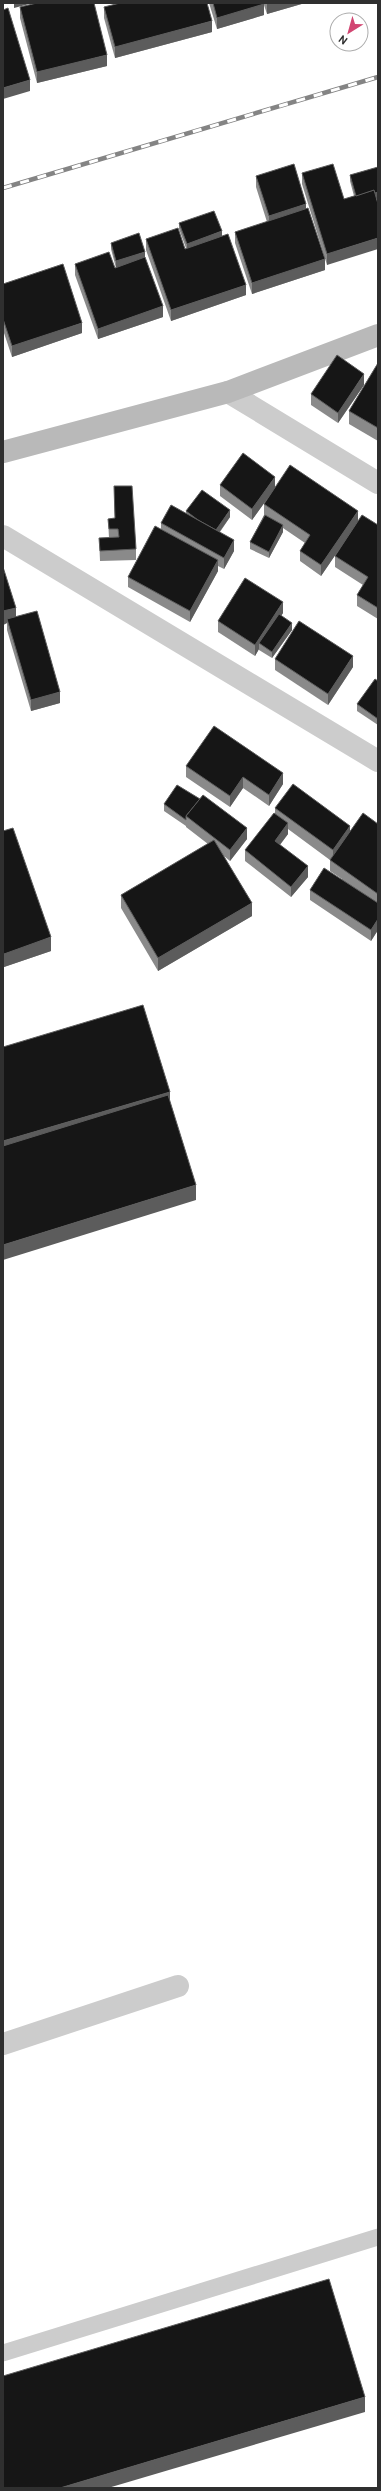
<svg xmlns="http://www.w3.org/2000/svg" width="381" height="2491" viewBox="0 0 381 2491" font-family="Overpass,sans-serif">
  <rect width="100%" height="100%" fill="#fff"/>
  <g fill="none" stroke-linecap="round" stroke-linejoin="round">
    <path stroke="#ccc" stroke-width="17" d="M3 2353 378 2237"/>
    <g stroke="#ccc" stroke-width="22">
      <path d="M228 392 378 483"/>
      <path d="M3 536 378 761"/>
      <path d="M3 2044 178 1986"/>
    </g>
    <path stroke="#b9b9b9" stroke-width="22" d="M3 452 228 392 378 335"/>
    <g stroke="#848484" stroke-width="4.5">
      <path id="rail" d="M3 188 378 77"/>
    </g>
    <use href="#rail" stroke="#fff" stroke-width="3" stroke-dasharray="9" stroke-linecap="butt"/>
  </g>
  <g fill="#8a8a8a">
    <path d="M209 3H305L267 14 264 5V15L217 29Z"/>
    <path d="M20 7 107 66 37 83 20 18Z"/>
    <path d="M104 7 212 32 115 58 104 18Z"/>
    <path d="M378 167V198L376 199 327 265 302 184V173L344 199 354 196 350 181V175Z"/>
    <path d="M256 176 306 209 325 270 252 294 235 243V232L267 222 256 187Z"/>
    <path d="M179 223 222 237 246 295 171 321 146 250V239L185 249 186 248 179 229Z"/>
    <path d="M111 243 145 258 163 317 98 339 75 275V264L115 268H116L111 249Z"/>
    <path d="M3 284 82 333 12 357 3 330Z"/>
    <path d="M378 363V441L349 424V411Z"/>
    <path d="M364 385 338 423 311 405V394Z"/>
    <path d="M220 485 275 487 358 522 378 525V619L357 606V595L363 585 335 567V556L352 530 321 576 300 561V551L305 543 283 528V532L269 558 250 549V542L264 515V504L272 492 252 520 220 496Z"/>
    <path d="M114 486 136 549V560L100 561 99 538H109L108 519 115 518Z"/>
    <path d="M186 511 230 517 220 532 234 551 224 569 218 566V571L190 622 128 587V577L161 529V523L186 513Z"/>
    <path d="M3 567 16 617 60 703 31 711 7 630V623L3 625Z"/>
    <path d="M283 613 281 616 292 630 272 658 259 650V649L255 656 218 632V621Z"/>
    <path d="M275 659 353 667 328 705 275 670Z"/>
    <path d="M378 681V725L357 711V704Z"/>
    <path d="M186 766 283 784 269 806 243 788 230 807 186 777Z"/>
    <path d="M164 804 247 839 230 861 224 856 252 916 158 971 121 908V895L208 844 186 827V826L164 811Z"/>
    <path d="M275 808 350 831 378 824V930L371 941 310 900V890L342 879 330 871V860L288 829V834L280 845 308 877 291 897 245 861V850L275 813Z"/>
    <path d="M3 831 51 951 4 967 3 964Z"/>
  </g>
  <g fill="#5c5c5c">
    <path d="M14 3H33L14 8Z"/>
    <path d="M267 3H305L267 14Z"/>
    <path d="M264 4V15L217 29V18Z"/>
    <path d="M212 21V32L115 58V47Z"/>
    <path d="M107 55V66L37 83V72Z"/>
    <path d="M30 80V91L3 99V88Z"/>
    <path d="M378 192V198L357 204V198Z"/>
    <path d="M306 204V215L269 226V216Z"/>
    <path d="M222 231V238L187 250V244Z"/>
    <path d="M378 238V249L327 265V254Z"/>
    <path d="M145 252V258L116 268V261Z"/>
    <path d="M325 259V270L252 294V283Z"/>
    <path d="M246 285V295L171 321V310Z"/>
    <path d="M163 306V317L98 339V329Z"/>
    <path d="M82 323V333L12 357V346Z"/>
    <path d="M364 374V385L338 423V413Z"/>
    <path d="M275 477V488L252 520V509Z"/>
    <path d="M230 510V517L215 538V532Z"/>
    <path d="M358 511V522L321 576V565Z"/>
    <path d="M283 525V532L269 558V552Z"/>
    <path d="M234 540V551L224 569V558Z"/>
    <path d="M218 560V571L190 622V611Z"/>
    <path d="M283 602V613L262 645 259 643V649L255 656V645Z"/>
    <path d="M16 608V621L7 619V623L3 625V611Z"/>
    <path d="M292 623V630L272 658V652Z"/>
    <path d="M353 656V667L328 705V694Z"/>
    <path d="M60 692V703L31 711V700Z"/>
    <path d="M283 773V784L269 806V795Z"/>
    <path d="M243 777V788L230 807V796Z"/>
    <path d="M288 823V834L275 851V841Z"/>
    <path d="M350 826V837L333 861V850Z"/>
    <path d="M247 828V839L230 861V850Z"/>
    <path d="M308 866V877L291 897V887Z"/>
    <path d="M252 903V916L158 971V958Z"/>
    <path d="M378 919V930L371 941V930Z"/>
    <path d="M51 937V951L4 967V954Z"/>
    <path d="M170 1092V1106L3 1155V1141Z"/>
    <path d="M196 1185V1200L3 1260V1245Z"/>
    <path d="M365 2397V2412L108 2488H60Z"/>
  </g>
  <g fill="#161616" stroke="#5c5c5c">
    <path d="M37 3H94L107 55 37 72 20 7Z"/>
    <path d="M120 3H207L212 21 115 47 104 7Z"/>
    <path d="M213 3H264V4L217 18Z"/>
    <path d="M8 8 30 80 3 88V10Z"/>
    <path d="M294 164 306 204 269 216 256 176Z"/>
    <path d="M333 164 344 199 374 190 378 204V238L327 254 302 173Z"/>
    <path d="M378 167V192L375 193 374 190 356 196 350 175Z"/>
    <path d="M308 208 325 259 252 283 235 232Z"/>
    <path d="M214 211 222 231 187 244 179 223Z"/>
    <path d="M178 228 185 249 228 234 246 285 171 310 146 239Z"/>
    <path d="M139 233 145 252 116 261 111 243Z"/>
    <path d="M109 252 115 268 145 257 163 306 98 329 75 264Z"/>
    <path d="M63 264 82 323 12 346 3 319V284Z"/>
    <path d="M337 355 364 374 338 413 311 394Z"/>
    <path d="M378 363V428L349 411Z"/>
    <path d="M243 453 275 477 252 509 220 485Z"/>
    <path d="M290 465 358 511 321 565 300 551 310 535 264 504Z"/>
    <path d="M114 486H132L136 549 100 551 99 538 119 537 118 529H109L108 519 115 518Z"/>
    <path d="M202 490 230 510 216 530 198 520 186 511Z"/>
    <path d="M171 505 234 540 224 558 161 523Z"/>
    <path d="M265 515 283 525 269 552 250 542Z"/>
    <path d="M362 515 378 525V608L357 595 368 577 335 556Z"/>
    <path d="M155 526 218 560 190 611 128 577Z"/>
    <path d="M3 567 16 608 3 611Z"/>
    <path d="M245 578 283 602 255 645 218 621Z"/>
    <path d="M37 611 60 692 31 700 7 619Z"/>
    <path d="M279 614 292 623 272 652 259 643Z"/>
    <path d="M299 621 353 656 328 694 275 659Z"/>
    <path d="M375 679 378 681V719L357 704Z"/>
    <path d="M214 726 283 773 269 795 243 777 230 796 186 766Z"/>
    <path d="M293 784 350 826 333 850 275 808Z"/>
    <path d="M177 785 200 799 186 816V820L164 804Z"/>
    <path d="M203 795 247 828 230 850 186 816Z"/>
    <path d="M274 813 288 823 275 841 308 866 291 887 245 850Z"/>
    <path d="M363 813 378 824V894L330 860Z"/>
    <path d="M13 828 51 937 4 954 3 951V831Z"/>
    <path d="M214 840 252 903 158 958 121 895Z"/>
    <path d="M324 868 378 903V919L371 930 310 890Z"/>
    <path d="M143 1005 170 1092 3 1141V1047Z"/>
    <path d="M168 1095 196 1185 3 1245V1146Z"/>
    <path d="M329 2279 365 2397 60 2488H3V2376Z"/>
  </g>
  <rect width="381" height="2491" fill="none" stroke="#2f2f2f" stroke-width="8"/>
  <g transform="translate(349 32) rotate(217)"><circle r="19" fill="#ffffff" stroke="#acacac"/>
  <path d="M0-3L7 15L0 10L-7 15Z" fill="#d24672"/>
  <text y="-6" font-size="11" font-weight="bold" text-anchor="middle" fill="#2f2f2f">N</text>
  </g>
</svg>
